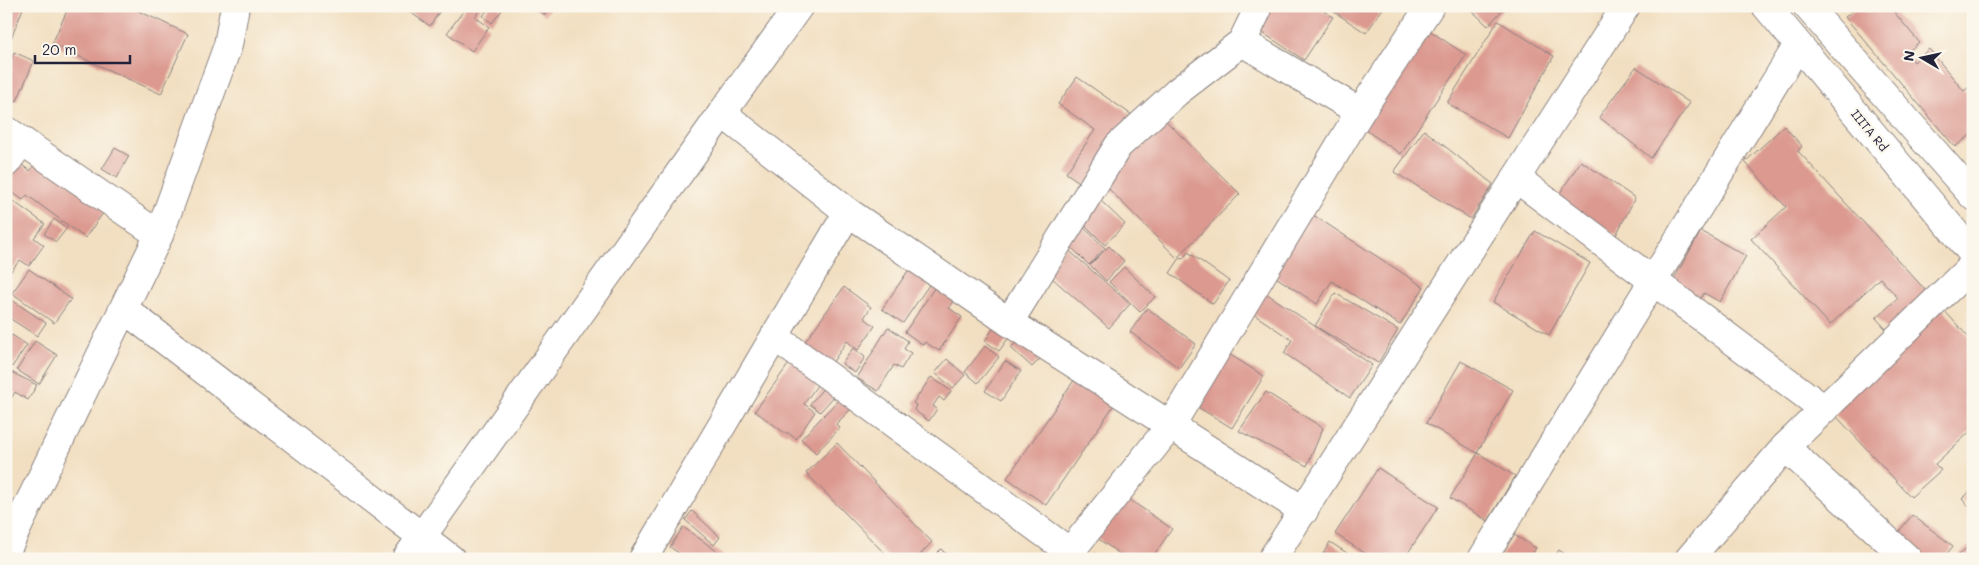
<svg xmlns="http://www.w3.org/2000/svg" width="1979" height="565" viewBox="0 0 1979 565" font-family="Mali,sans-serif">
  <rect width="100%" height="100%" fill="#fbf7ec"/>
  <filter id="ink" filterUnits="userSpaceOnUse"><feTurbulence type="fractalNoise" baseFrequency=".02" numOctaves="2"/><feDisplacementMap in="SourceGraphic" scale="10" xChannelSelector="R" yChannelSelector="G"/><feConvolveMatrix kernelMatrix="1 2 1 2 8 2 1 2 1" color-interpolation-filters="sRGB"/></filter>
  <filter id="wash" filterUnits="userSpaceOnUse"><feTurbulence type="fractalNoise" baseFrequency=".0096" numOctaves="4" result="noise"/><feDisplacementMap in="SourceGraphic" scale="20" xChannelSelector="R" yChannelSelector="G"/><feGaussianBlur stdDeviation="1.12" result="paint"/><feColorMatrix in="noise" values="0 0 0 0 0 0 0 0 0 0 0 0 0 0 0 0 0 1.4 0 .05"/><feComposite in="paint" operator="in"/></filter>
  <g filter="url(#wash)">
    <rect width="100%" height="100%" fill="#f2dfc1"/>
    <g id="blocks">
      <g fill="#db9990">
        <path d="M6 6H24L6 51Z"/>
        <path d="M69 6H128L188 34 161 94 52 44Z"/>
        <path d="M401 6H443L430 26Z"/>
        <path d="M467 6H482L475 17 489 27 472 51 447 33Z"/>
        <path d="M490 6H497L502 10 492 23 483 16Z"/>
        <path d="M531 6H551L545 15Z"/>
        <path d="M1272 6H1316L1333 17 1304 60 1257 29Z"/>
        <path d="M1336 6H1382L1384 7 1366 33 1333 11Z"/>
        <path d="M1467 6H1506L1488 26Z"/>
        <path d="M1858 6H1889L1919 42 1907 53 1914 62 1929 49 1964 91 1973 84V133L1955 147 1845 17Z"/>
        <path d="M1498 21 1554 56 1508 138 1447 103Z"/>
        <path d="M1423 26 1466 55 1401 154 1358 125Z"/>
        <path d="M14 52 34 61 17 101 6 97V72Z"/>
        <path d="M1636 67 1690 103 1651 158 1599 117Z"/>
        <path d="M1077 77 1132 115 1085 186 1066 173 1095 130 1058 104Z"/>
        <path d="M1163 118 1240 194 1177 258 1101 181Z"/>
        <path d="M1784 126 1802 146 1798 151 1973 342V429L1935 464 1941 470 1911 497 1826 405 1896 340 1876 318 1898 298 1880 278 1830 325 1751 239 1786 207 1745 162Z"/>
        <path d="M1424 130 1493 184 1471 219 1394 172Z"/>
        <path d="M115 148 129 156 117 178 102 169Z"/>
        <path d="M39 159 106 209 85 238 27 195 23 200 6 188V181L19 163 30 171Z"/>
        <path d="M1581 161 1635 198 1616 235 1556 199Z"/>
        <path d="M6 196 45 224 34 238 44 245 29 266 20 260 7 276Z"/>
        <path d="M1099 199 1125 224 1105 245 1079 219Z"/>
        <path d="M1307 211 1424 287 1400 325 1332 281 1317 304 1268 272Z"/>
        <path d="M54 219 67 228 56 242 44 234Z"/>
        <path d="M1079 223 1105 248 1089 265 1063 239Z"/>
        <path d="M1535 231 1590 263 1549 335 1493 302Z"/>
        <path d="M1701 231 1746 256 1720 302 1704 293 1700 300 1671 284Z"/>
        <path d="M1109 246 1124 261 1106 281 1090 265Z"/>
        <path d="M1065 247 1130 304 1109 328 1044 271Z"/>
        <path d="M1188 252 1229 281 1213 304 1170 273 1180 258 1183 259Z"/>
        <path d="M912 265 933 279 903 323 882 309Z"/>
        <path d="M1124 267 1155 297 1140 312 1109 282Z"/>
        <path d="M29 269 71 299 54 323 12 293Z"/>
        <path d="M937 284 957 297 949 308 962 317 939 351 925 342 923 345 905 332Z"/>
        <path d="M844 287 871 307 864 318 875 326 858 350 847 341 830 366 802 346Z"/>
        <path d="M1257 287 1372 365 1350 398 1284 353 1292 340 1243 307Z"/>
        <path d="M1335 293 1398 330 1378 363 1315 326Z"/>
        <path d="M6 296 46 323 37 336 6 316Z"/>
        <path d="M1147 308 1196 344 1179 368 1130 332Z"/>
        <path d="M998 321 1013 332 999 351 985 341Z"/>
        <path d="M888 327 908 341 904 349 911 353 901 369 894 365 878 391 857 378Z"/>
        <path d="M12 335 27 345 12 367 6 363V342Z"/>
        <path d="M1022 337 1043 356 1032 367 1011 348Z"/>
        <path d="M35 341 57 355 39 384 17 370Z"/>
        <path d="M985 346 999 357 978 383 965 372Z"/>
        <path d="M853 348 865 357 855 373 842 364Z"/>
        <path d="M1221 349 1264 376 1232 428 1188 401Z"/>
        <path d="M793 358 822 378 804 404 815 412 796 439 787 432 786 434 755 411Z"/>
        <path d="M947 359 965 375 953 388 935 373Z"/>
        <path d="M1005 361 1021 371 1001 401 985 391Z"/>
        <path d="M1461 361 1513 390 1477 453 1426 423Z"/>
        <path d="M7 370 37 385 28 400 15 392 6 407Z"/>
        <path d="M1077 376 1116 402 1046 505 1007 478Z"/>
        <path d="M931 377 951 391 944 401 939 397 933 406 937 409 929 421 914 410 916 405 913 403Z"/>
        <path d="M826 385 836 394 820 412 810 404Z"/>
        <path d="M1266 392 1323 428 1307 466 1239 431Z"/>
        <path d="M841 397 852 408 836 424 840 428 816 453 801 439Z"/>
        <path d="M837 443 932 542 916 559H890L806 473Z"/>
        <path d="M1478 453 1515 476 1488 521 1450 498Z"/>
        <path d="M1378 468 1438 507 1404 559H1374L1335 534Z"/>
        <path d="M1973 489V511L1962 499Z"/>
        <path d="M1126 497 1172 529 1151 559H1127L1097 538Z"/>
        <path d="M692 511 720 537 714 545 685 520Z"/>
        <path d="M1912 515 1953 546 1943 559H1921L1894 538Z"/>
        <path d="M683 527 728 559H687L670 547Z"/>
        <path d="M1514 535 1536 548 1529 559H1499Z"/>
        <path d="M1330 542 1356 559H1320Z"/>
        <path d="M1973 543V559H1961L1958 555Z"/>
        <path d="M941 549 951 559H931Z"/>
        <path d="M1559 550 1572 559H1553Z"/>
        <path d="M1881 551 1891 559H1876Z"/>
        <path d="M1090 553 1098 559H1086Z"/>
      </g>
    </g>
  </g>
  <g filter="url(#ink)">
    <use href="#blocks" fill-opacity="0" stroke="#8a807e" stroke-width="1"/>
    <g fill="none" stroke-linecap="round" stroke-linejoin="round">
      <g stroke="#8a807e" stroke-width="30">
        <g id="minor">
          <path d="M799 6 722 113 848 212 1009 322 1304 511"/>
          <path d="M1242 42 1360 112 1430 6"/>
          <path d="M6 130 159 235"/>
          <path d="M6 163 22 141"/>
          <path d="M1516 178 1824 409"/>
          <path d="M124 309 451 559"/>
          <path d="M1009 322 1118 146 1177 92 1242 42 1256 13 1255 6"/>
          <path d="M775 337 1070 552 1171 425 1360 112"/>
          <path d="M1785 447 1908 559"/>
          <path d="M6 551 159 235 228 45 235 6"/>
          <path d="M406 559 722 113"/>
          <path d="M643 559 848 212"/>
          <path d="M1272 559 1626 6"/>
          <path d="M1482 559 1798 45"/>
          <path d="M1689 559 1785 447 1973 265"/>
        </g>
      </g>
      <g stroke="#8a807e" stroke-width="30">
        <g id="major">
          <path d="M1766 6 1973 254"/>
          <path d="M1807 6 1973 196"/>
        </g>
      </g>
      <use href="#minor" stroke="#fff" stroke-width="28"/>
      <use href="#major" stroke="#fff" stroke-width="28"/>
    </g>
  </g>
  <g text-anchor="middle" dominant-baseline="central" stroke-width="4.5" stroke-linejoin="round" paint-order="stroke">
    <g font-size="12" fill="#22223b" stroke="#fbf7ec">
      <text transform="translate(1870 130) rotate(50)">IIITA Rd</text>
    </g>
  </g>
  <rect width="1979" height="565" fill="none" stroke="#fbf7ec" stroke-width="25"/>
  <g transform="translate(1922 58) rotate(279)" stroke="#fbf7ec" stroke-width="4" paint-order="stroke">
  <path d="M0-4L9 19L0 12L-9 19Z" fill="#22223b"/>
  <text y="-8" font-size="14" font-weight="bold" text-anchor="middle" fill="#22223b">N</text>
  </g>
  <path d="M35 55v8h95v-8" fill="none" stroke="#22223b" stroke-width="2.5"/>
  <text x="42" y="55" font-size="15" fill="#22223b" stroke="#fbf7ec" stroke-width="4" paint-order="stroke">20 m</text>
</svg>
